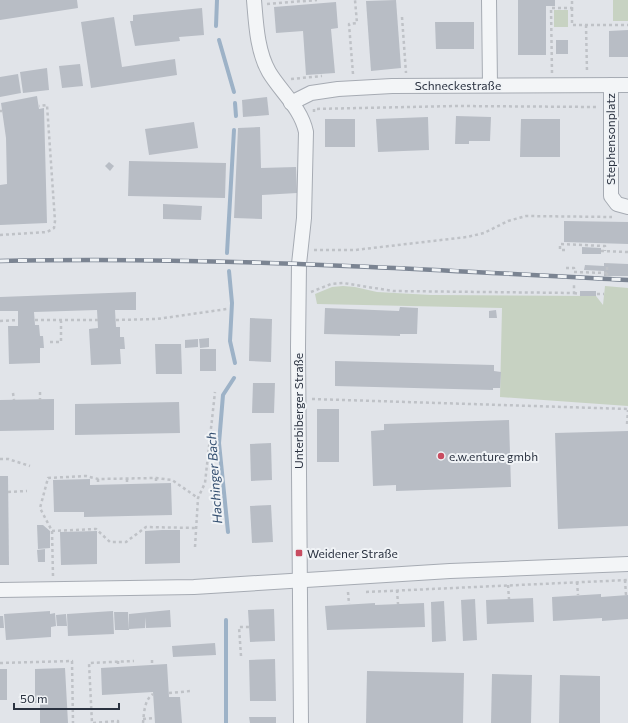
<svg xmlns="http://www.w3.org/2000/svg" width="628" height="723" viewBox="0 0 628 723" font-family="Commissioner,sans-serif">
  <rect width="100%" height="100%" fill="#e1e4e9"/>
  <g fill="#c7d2c2">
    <rect x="613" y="0" width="15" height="21"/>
    <rect x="554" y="10" width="14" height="17"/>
    <path d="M605 286 628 288V406L500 397 502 308 317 304 315 294 332 287 343 286 355 287 377 292 431 295 596 296 603 305Z"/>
  </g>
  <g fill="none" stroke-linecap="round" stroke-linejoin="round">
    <g stroke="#9db2c7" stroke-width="4">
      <path d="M216 26 217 0"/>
      <path d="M219 40 234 92"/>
      <path d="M235 103 236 116"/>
      <path d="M227 253 234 130"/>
      <path d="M229 271 232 303 230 341 235 363"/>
      <path d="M228 532 219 443 223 395 234 378"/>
      <path d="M226 723V620"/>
    </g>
  </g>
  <g fill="#b8bdc5">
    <path d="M0 0H77L78 8 0 20Z"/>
    <path d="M396 0 401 68 371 71 366 1Z"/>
    <path d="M518 0H555V6H546V55H518Z"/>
    <path d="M336 2 338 28 331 29 335 73 306 75 303 31 276 33 274 7Z"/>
    <path d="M202 8 204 35 179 37 180 41 135 46 130 21H133V15Z"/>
    <path d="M114 17 122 67 175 59 177 75 91 88 81 22Z"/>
    <path d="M435 22H474V49H436Z"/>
    <path d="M628 30V57H609V31Z"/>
    <rect x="556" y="40" width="12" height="14"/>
    <path d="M80 64 83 86 62 88 59 66Z"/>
    <path d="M47 68 49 90 23 93 20 72Z"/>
    <path d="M18 74 21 93 0 97V77Z"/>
    <path d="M37 96 39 109 44 108 47 223 0 225V185L7 184 6 138 1 103Z"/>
    <path d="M267 97 269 115 243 117 242 100Z"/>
    <path d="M456 116 491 117 490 141H469V144H455Z"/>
    <path d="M428 117 429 150 378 152 376 119Z"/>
    <rect x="325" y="119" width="30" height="28"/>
    <path d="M521 119H560V157H520Z"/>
    <path d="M194 122 198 148 149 155 145 129Z"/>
    <path d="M260 127 261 168 296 167 297 193 262 195V219L234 218 238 128Z"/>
    <path d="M129 161 226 163 225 198 128 196Z"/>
    <path d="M109 162 114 166 110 171 105 166Z"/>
    <path d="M163 204 202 206 201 220 163 219Z"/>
    <path d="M564 221 628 222V244L564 242Z"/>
    <path d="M582 247 601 248V254H582Z"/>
    <path d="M604 263 628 264V276H604V271L584 270 585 265 604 266Z"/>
    <rect x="580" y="291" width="16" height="5"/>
    <path d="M136 292V310H115L116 327H120V337H124L125 349H120L121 364 91 365 89 329 98 328 97 310 34 312 35 325H39L40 336H43L44 348H40V363L9 364 8 326H18V311H0V297Z"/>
    <path d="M400 307 418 308 417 334H400V336L324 334 325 308 399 311Z"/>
    <path d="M496 310 497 318H489V311Z"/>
    <path d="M250 318 272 319 271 362 249 361Z"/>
    <path d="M209 338V347L200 348 199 339Z"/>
    <path d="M198 339V347L185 348V340Z"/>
    <path d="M155 344H181L182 374H156Z"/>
    <rect x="200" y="349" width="16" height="22"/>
    <path d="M335 361 494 365V371L501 372 500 388H493V390L335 386Z"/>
    <path d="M253 383H275L274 413H252Z"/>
    <path d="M54 399V430L0 431V400Z"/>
    <path d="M179 402 180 433 75 435V404Z"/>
    <rect x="317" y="409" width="22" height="53"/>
    <path d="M509 420 511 487 396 491V485L373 486 371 431 384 430V424Z"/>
    <path d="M628 431V526L558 529 555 433Z"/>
    <path d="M271 443 272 480 251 481 250 444Z"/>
    <path d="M0 476H8L9 565H0Z"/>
    <path d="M90 479V485L171 483 172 515 84 517V512H54L53 480Z"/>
    <path d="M271 505 273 542 252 543 250 506Z"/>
    <path d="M37 525H43L50 531V548L38 549Z"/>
    <path d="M162 530H180V563L145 564V531Z"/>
    <path d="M97 531V564L61 565 60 532Z"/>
    <path d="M45 549V562H38L37 550Z"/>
    <path d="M601 594V597L628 595V619L602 621V618L553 621 552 597Z"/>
    <path d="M533 598 534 622 487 624 486 600Z"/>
    <path d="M475 599 477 640 463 641 461 600Z"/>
    <path d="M444 601 446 641 432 642 431 602Z"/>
    <path d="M375 603V605L424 603 425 627 327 630 325 606Z"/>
    <path d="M274 609 275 641 250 642 248 610Z"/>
    <path d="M170 610 171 627 146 628 145 617V628L129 629V614Z"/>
    <path d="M50 611V614L55 613 56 626 51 627V637L6 640 4 614Z"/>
    <path d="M113 611 114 634 68 636 67 614Z"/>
    <path d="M114 612H128L129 630H115Z"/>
    <path d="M66 614 67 626H57L56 615Z"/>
    <path d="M0 616H3L4 628H0Z"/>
    <path d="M215 643 216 655 173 657 172 646Z"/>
    <path d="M275 659 276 701H250L249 660Z"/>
    <path d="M167 664 169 697H180L182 723H155L153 692 102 695 101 668Z"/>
    <path d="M65 668 68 723H40V703H35V669Z"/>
    <rect x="0" y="669" width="7" height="31"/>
    <path d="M367 671 464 673 463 723H366Z"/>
    <path d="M492 674 532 675 531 723H491Z"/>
    <path d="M560 675 600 676V723H559Z"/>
    <path d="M249 717H276V723H250Z"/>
  </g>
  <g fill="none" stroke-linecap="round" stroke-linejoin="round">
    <g stroke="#a6abb3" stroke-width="16">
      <g id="minor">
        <path d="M254 0C256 23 257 51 269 72 281 92 301 108 306 132L304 218 299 264 298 347 301 723"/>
        <path d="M489 0 490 85"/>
        <path d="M611 85V196L617 204 628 207"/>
        <path d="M291 103 311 93 338 89 392 86 628 85"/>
        <path d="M0 590 194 587 450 571 628 564"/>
      </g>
    </g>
    <g stroke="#bfc2c7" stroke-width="2.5" stroke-dasharray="3 3" stroke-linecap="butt">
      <path d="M267 4 317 0"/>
      <path d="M572 8V25H628"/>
      <path d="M402 17 406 73"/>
      <path d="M586 25 587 72"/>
      <path d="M552 73 551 8H572V0"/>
      <path d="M353 74 349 24 357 23 355 0"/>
      <path d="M291 79 322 76"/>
      <path d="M0 111H2"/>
      <path d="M314 112V109L457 106 598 107"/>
      <path d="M0 235 47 232 54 228 55 221 47 105 39 106"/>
      <path d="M314 250H355L467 237 484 233 508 221 526 216 612 217"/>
      <path d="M565 250H560V244L605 246V251"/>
      <path d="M601 251 628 252"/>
      <path d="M566 268H574V272L607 273"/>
      <path d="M607 276V263"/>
      <path d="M311 292 331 284 343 283 393 291 574 293V285"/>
      <path d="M574 293 580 294"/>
      <path d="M597 294H604"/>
      <path d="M35 320H98"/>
      <path d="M116 320 157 319 227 309"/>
      <path d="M0 321 18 320"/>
      <path d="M50 342H61V321"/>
      <path d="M40 392V400"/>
      <path d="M13 393 14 400"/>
      <path d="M312 399 628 409"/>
      <path d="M627 424 628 410"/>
      <path d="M0 459H8L30 466"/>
      <path d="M156 478V483"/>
      <path d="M98 479V485"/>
      <path d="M127 479V484"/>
      <path d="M8 492 27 491"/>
      <path d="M52 531 96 529 110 542H126L146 527 196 528"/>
      <path d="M195 547 198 498 205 483 215 392"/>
      <path d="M53 576 52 531 40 508 48 478 86 476 98 479 156 478 172 480 198 498"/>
      <path d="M625 580 626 595"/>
      <path d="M577 582 578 595"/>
      <path d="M508 585 509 599"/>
      <path d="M397 590 398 604"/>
      <path d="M348 592 349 604"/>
      <path d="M366 592 628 580"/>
      <path d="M241 656 239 627H249"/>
      <path d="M152 660V665"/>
      <path d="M118 661V667"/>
      <path d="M0 663 72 661 73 723"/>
      <path d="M169 693 191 691"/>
      <path d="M143 719 155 718"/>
      <path d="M118 723V721L92 723 89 663 134 661"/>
      <path d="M143 723C144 714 144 700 153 694"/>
    </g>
    <use href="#minor" stroke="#f3f5f7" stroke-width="14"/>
    <g stroke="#7b8492" stroke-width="4.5">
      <path id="rail" d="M0 261C209 256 419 269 628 280"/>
    </g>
    <use href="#rail" stroke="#f0f3f6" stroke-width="3" stroke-dasharray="9" stroke-linecap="butt"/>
  </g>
  <g fill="#c84c60" stroke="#f0f3f6" stroke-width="1.5">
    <circle cx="441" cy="456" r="4"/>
    <rect x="295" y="549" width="8" height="8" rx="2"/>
  </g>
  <g text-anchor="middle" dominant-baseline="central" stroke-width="4" stroke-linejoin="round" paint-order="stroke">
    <g font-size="12" fill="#2a3240" stroke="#f0f3f6">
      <text x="458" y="85">Schneckestraße</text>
      <text transform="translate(610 139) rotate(-90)">Stephensonplatz</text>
      <text transform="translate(298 411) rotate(-90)">Unterbiberger Straße</text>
    </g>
    <g font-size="12" fill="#2a3240" stroke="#f0f3f6" text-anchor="start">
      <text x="449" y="456">e.w.enture gmbh</text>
      <text x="307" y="553">Weidener Straße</text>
    </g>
    <g font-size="13" font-style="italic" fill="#365172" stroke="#f0f3f6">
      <text transform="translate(214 478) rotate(-94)">Hachinger Bach</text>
    </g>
  </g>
  <path d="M14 703v6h105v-6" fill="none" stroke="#2a3240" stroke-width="2"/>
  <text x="20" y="703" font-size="12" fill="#2a3240" stroke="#f0f3f6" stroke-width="3" paint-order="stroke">50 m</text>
</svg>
